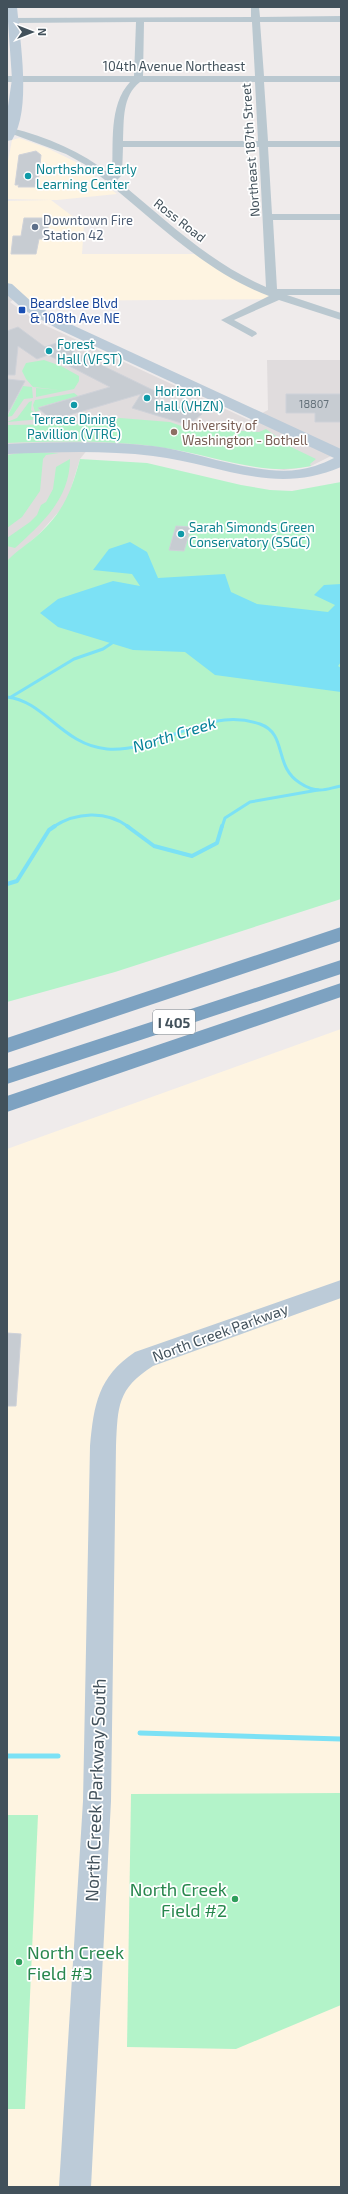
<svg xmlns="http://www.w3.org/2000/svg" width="348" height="2194" viewBox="0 0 348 2194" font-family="'Exo 2',sans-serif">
  <rect width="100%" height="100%" fill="#efebeb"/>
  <g fill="#fef4e1">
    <path d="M19 138 47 148 78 163 117 194 57 200 7 199V166L12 140Z"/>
    <path d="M51 200 84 225 82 254H200L287 299 37 301 16 298 7 293V201Z"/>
    <path d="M341 1029V2187H7V1149Z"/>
  </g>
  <path fill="#e0dcdd" d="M7 293 16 298 10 302 36 321 249 420 268 410 267 360H341V451L311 466 284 470 252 466 186 451 145 445 88 449 80 459 68 498 62 508 38 535 7 561Z"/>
  <g fill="#b3f3c9">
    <path d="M44 360 61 366 79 376V381L74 389 36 397V388L60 390 33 387 26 379 22 371 26 363Z"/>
    <path d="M23 386 32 387 33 398 24 399 12 416 7 417Z"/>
    <path d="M74 393 78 396 39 407 41 410 35 412 33 405 35 400Z"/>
    <path d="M32 401 31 410 42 419 7 422 17 418 29 402Z"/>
    <path d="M120 418 170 422 187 428 259 432 266 429 289 446 316 459 310 464 311 466C262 477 213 455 165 448 114 440 59 441 7 443V425L79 424Z"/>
    <path d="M26 452 59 453 46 455 43 459 40 491 22 517 7 528V455Z"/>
    <path d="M70 459C70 499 42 523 15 548L7 546V538L30 522 37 515 41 505 46 502 53 489 56 467Z"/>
    <path d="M80 459 147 463 241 485 270 490 292 491 341 482V899L115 972 7 1002V561C16 551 28 544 38 535 64 511 71 492 80 459Z"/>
    <path d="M341 1793V2005L236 2049 127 2047 131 1794Z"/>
    <path d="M7 1815H38L25 2109H7Z"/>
  </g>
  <path fill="#7ce1f5" d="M130 542 147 552 158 578 225 574 231 592 257 604 328 612 335 605 314 595 324 585 341 584V662L338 666 341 668V692L215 675 185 652 133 650 58 627 40 613 58 599 113 581 140 586 132 574 93 570 109 549Z"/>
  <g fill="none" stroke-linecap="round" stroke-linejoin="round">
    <g stroke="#7ce1f5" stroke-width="3">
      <path d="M7 697C45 701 62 745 107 749 161 753 205 705 260 724 288 734 273 766 300 783 306 787 313 790 320 790 327 790 334 787 341 786"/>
      <path d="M11 697 74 659 103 649 112 643"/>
      <path d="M53 827C76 812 106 810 129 827"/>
      <path d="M222 827 225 818 250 802 318 790"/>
    </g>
    <g stroke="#7ce1f5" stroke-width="4">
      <path d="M127 826 154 846 192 856 217 843 222 826"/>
      <path d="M7 884 17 881 49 830 55 826"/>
    </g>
    <g stroke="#7ce1f5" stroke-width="5">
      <path d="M140 1733 341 1739"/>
      <path d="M7 1756H58"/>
    </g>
  </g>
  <g fill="#c7ccd2" stroke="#cfd2d9">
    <path d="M36 151 41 155 38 184H35V187H18L19 185H15L19 155Z"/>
    <path d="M24 218H49L47 239H39L36 254H11L13 236H21Z"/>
    <path d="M18 327 45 347 56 343 161 394 157 400 202 414 188 425 132 408 141 394 52 420 38 408 110 387 48 355 37 359 18 346 15 375H7V331Z"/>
    <path d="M7 379 25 381 7 415Z"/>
    <path d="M286 394H341V422H315V413H286Z"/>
    <path d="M176 526 191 527 184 551 169 550Z"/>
    <path d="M7 1333 21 1334 16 1406H7Z"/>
  </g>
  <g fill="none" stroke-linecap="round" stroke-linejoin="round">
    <path fill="#bac8d0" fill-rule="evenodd" d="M251 7H259L260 17 341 16V22H260L264 76H341V82H264L268 141H341V147H268L272 214H341V220H273L277 289H341V295H287L341 313V320L279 300 234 320 256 332 257 334 252 337 221 320 269 296C206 272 161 226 109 184L106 183 105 180 84 164 66 154 7 132 8 129 11 128C47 137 81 151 111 175L112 174C114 144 108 106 130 82H7V76H134L136 22 13 23 9 20 10 18 251 17ZM144 22H252L255 76H143ZM140 82H255L258 141H123C124 120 122 96 140 82ZM123 147H259L266 287C208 262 165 219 117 180L122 175Z"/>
    <g fill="#bccbd8" fill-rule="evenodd">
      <path d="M7 7H17C20 41 32 111 12 140L7 141V113L12 79Z"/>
      <path d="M7 283 12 284 34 304 68 323 341 449V467C274 496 220 464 153 456 105 450 55 452 7 454V444C55 442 105 441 153 446 202 452 267 482 315 466 321 464 328 461 334 458L58 329 24 310 7 295Z"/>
      <path d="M341 1280V1298L153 1366C117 1389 118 1406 116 1446L111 1801 91 2187H59L83 1801 90 1446C94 1404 98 1377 135 1352Z"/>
    </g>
    <g fill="#7da2c1" fill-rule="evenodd">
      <path d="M341 927V941L7 1053V1038Z"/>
      <path d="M341 960V974L7 1084V1069Z"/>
      <path d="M341 983V997L7 1112V1096Z"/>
    </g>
  </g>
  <g fill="#0f9aa8" stroke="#fff" stroke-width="1.5">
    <circle cx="28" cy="176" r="4"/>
    <circle cx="49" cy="351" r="4"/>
    <circle cx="147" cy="398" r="4"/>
    <circle cx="74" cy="405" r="4"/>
    <circle cx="181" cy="534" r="4"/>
  </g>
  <circle fill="#5c6f8a" stroke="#fff" stroke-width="1.5" cx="35" cy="227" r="4"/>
  <rect fill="#1a4fb4" stroke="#fff" stroke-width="1.5" x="18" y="306" width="8" height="8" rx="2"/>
  <circle fill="#8d6e63" stroke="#fff" stroke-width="1.5" cx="174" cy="432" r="4"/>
  <g fill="#2e9e5b" stroke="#fff" stroke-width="1.5">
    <circle cx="235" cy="1899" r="4"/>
    <circle cx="19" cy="1962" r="4"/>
  </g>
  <g text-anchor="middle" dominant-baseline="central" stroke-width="3.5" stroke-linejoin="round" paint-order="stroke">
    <g font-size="11" fill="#637079">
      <text x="314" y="403">18807</text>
    </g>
    <g font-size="13" fill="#42515b" stroke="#fff">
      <text x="174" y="66">104th Avenue Northeast</text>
      <text transform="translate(250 150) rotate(-94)">Northeast 187th Street</text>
      <text transform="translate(180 220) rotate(38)">Ross Road</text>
    </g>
    <g font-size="13" fill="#0d838f" stroke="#fff" text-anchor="start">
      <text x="36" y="169">Northshore Early<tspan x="36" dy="15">Learning Center</tspan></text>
      <text x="57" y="344">Forest<tspan x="57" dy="15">Hall (VFST)</tspan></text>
      <text x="155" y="391">Horizon<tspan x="155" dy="15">Hall (VHZN)</tspan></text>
      <text x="74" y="419" text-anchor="middle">Terrace Dining<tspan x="74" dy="15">Pavillion (VTRC)</tspan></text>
      <text x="189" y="527">Sarah Simonds Green<tspan x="189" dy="15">Conservatory (SSGC)</tspan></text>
    </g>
    <g font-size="13" fill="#4e5e75" stroke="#fff" text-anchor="start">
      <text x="43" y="220">Downtown Fire<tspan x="43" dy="15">Station 42</tspan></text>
    </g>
    <g font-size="13" fill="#164399" stroke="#fff" text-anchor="start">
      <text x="30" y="303">Beardslee Blvd<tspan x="30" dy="15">&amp; 108th Ave NE</tspan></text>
    </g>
    <g font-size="13" fill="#785e54" stroke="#fff" text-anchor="start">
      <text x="182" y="425">University of<tspan x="182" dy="15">Washington - Bothell</tspan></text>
    </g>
    <rect fill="#fff" stroke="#7b858c" stroke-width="1" x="153" y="1010" width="42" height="24" rx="3"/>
    <g font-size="14" font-weight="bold" fill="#42515b">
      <text x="174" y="1022">I 405</text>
    </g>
    <g font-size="15" fill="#42515b" stroke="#fff">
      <text transform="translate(220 1332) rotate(-20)">North Creek Parkway</text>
    </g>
    <g font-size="16" font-style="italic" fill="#038098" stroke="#fff">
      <text transform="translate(174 734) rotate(-17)">North Creek</text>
    </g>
    <g font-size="18" fill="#42515b" stroke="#fff">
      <text transform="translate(95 1790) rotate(-88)">North Creek Parkway South</text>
    </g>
    <g font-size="18" fill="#27864d" stroke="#fff" text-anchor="end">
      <text x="227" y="1889">North Creek<tspan x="227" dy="21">Field #2</tspan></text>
      <text x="27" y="1952" text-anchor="start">North Creek<tspan x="27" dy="21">Field #3</tspan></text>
    </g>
  </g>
  <rect width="348" height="2194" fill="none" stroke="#42515b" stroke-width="16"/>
  <g transform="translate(32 32) rotate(90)" stroke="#ffffff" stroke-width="3" paint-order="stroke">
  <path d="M0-3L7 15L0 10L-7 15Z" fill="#42515b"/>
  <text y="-6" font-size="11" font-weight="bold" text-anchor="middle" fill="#42515b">N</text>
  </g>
</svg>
